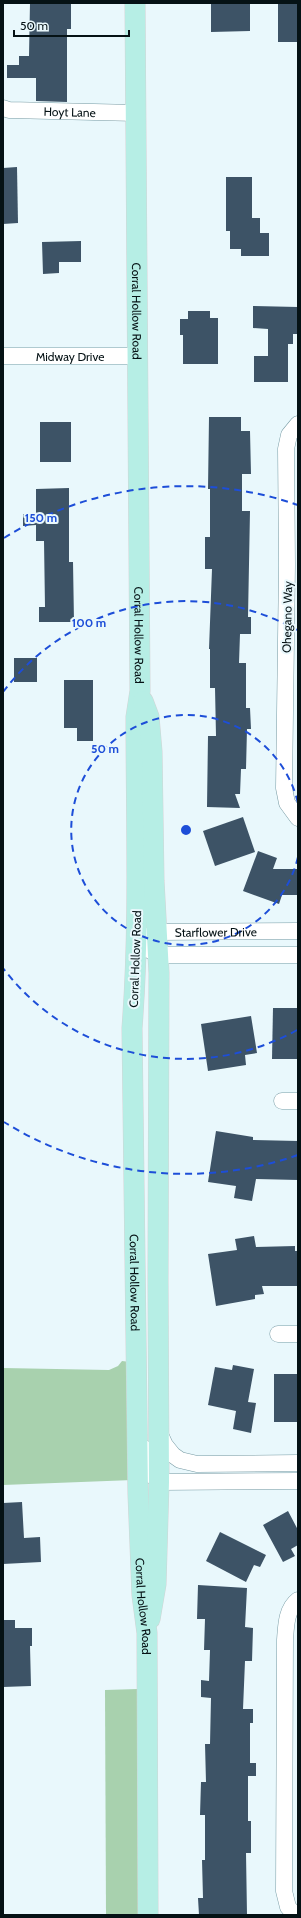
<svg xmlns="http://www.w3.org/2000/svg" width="301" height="1918" viewBox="0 0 301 1918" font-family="Cabin,sans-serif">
  <rect width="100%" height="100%" fill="#e9f8fc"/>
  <g fill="#a8d1ae">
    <path d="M122 1361 130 1362 133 1480 3 1485V1368L109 1370 118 1366Z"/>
    <path d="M138 1689 139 1915H106L105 1690Z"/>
  </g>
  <g fill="#3d5366">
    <path d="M30 3H71V29H67V102L36 101V78H7V65H19V56H29Z"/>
    <path d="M211 3H250V31L211 32Z"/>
    <rect x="278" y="3" width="20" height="39"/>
    <path d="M17 167 18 223 3 224V168Z"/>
    <path d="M226 177H252V218H260V233H269V256H241V249H230V231H226Z"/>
    <path d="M81 241V262H59V273L43 274 42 242Z"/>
    <path d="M253 306 298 307V334H293V344H288V382H254V356H268V329L253 328Z"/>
    <path d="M188 311H210V318H218V364H183V335H180V319H188Z"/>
    <path d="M209 417H241V431H250L251 474H242V511H250L248 617H251V634H240L239 663H246V708H250L251 729H247L246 769H241L240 794H235L240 808 207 807 208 736H216L215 688H210V649H209L212 569H205V537H210V489H208Z"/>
    <rect x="40" y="422" width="31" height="40"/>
    <path d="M69 488V562H73L74 622H39V607H45L44 541H36V525L23 526V514H36V489Z"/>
    <rect x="14" y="658" width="23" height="24"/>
    <path d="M64 680H93V741H77V728H64Z"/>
    <path d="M243 817 255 852 215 866 203 831Z"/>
    <path d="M258 851 277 858 273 869H298V895H282L279 904 243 891Z"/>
    <path d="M273 1008H298V1059H272Z"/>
    <path d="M251 1016 257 1053 245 1055 246 1065 208 1071 201 1024Z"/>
    <path d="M216 1131 253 1137V1140L298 1141V1180L256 1179 252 1201 234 1198 236 1186 208 1182Z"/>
    <path d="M254 1236 256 1247 295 1246V1251H298V1286H262L264 1294 255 1295V1299L216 1306 208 1254 237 1250 235 1239Z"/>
    <path d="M233 1365 254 1369 248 1402 256 1403 251 1433 233 1429 236 1411 208 1405 215 1367 232 1370Z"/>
    <rect x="274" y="1374" width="24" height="48"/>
    <path d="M22 1502 24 1538 40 1537 41 1562 3 1564V1503Z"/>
    <path d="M288 1511 298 1530V1545L291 1549 295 1556 283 1562 263 1525Z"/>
    <path d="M220 1532 266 1555 260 1567 254 1565 246 1582 206 1561Z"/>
    <path d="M198 1585 247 1588 245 1627 253 1628 252 1661H245L243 1709H253V1723H250V1763H256V1776H248V1821H251V1853H246L247 1915H199L198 1898H203L202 1860H205V1815H200L201 1782H206L205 1744H210L211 1698 201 1697V1680L209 1681 210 1650H204L205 1619H197Z"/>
    <path d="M3 1620H15V1628H32V1646H30L31 1686 3 1687Z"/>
  </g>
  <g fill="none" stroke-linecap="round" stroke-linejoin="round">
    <g stroke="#779ba4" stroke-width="17">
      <g id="minor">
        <path id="s1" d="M3 108 9 110 136 113"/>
        <path id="s2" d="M3 356H137"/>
        <path d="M298 424 289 435 286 449 287 565 284 788 287 803 298 818"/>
        <path id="s3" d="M147 937 157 932 298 931"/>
        <path d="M137 943 158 955H298"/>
        <path d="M282 1101H298"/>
        <path d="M278 1334H298"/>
        <path d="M159 1432 165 1445 173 1455 180 1460 197 1464 298 1463"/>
        <path d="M144 1448C146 1463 147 1472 159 1482L298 1481"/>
        <path d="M295 1915 288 1907 284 1891 285 1640C286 1627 286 1609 298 1600"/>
      </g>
    </g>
    <g stroke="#d2d4d5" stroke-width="21">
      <g id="major">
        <path id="s4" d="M135 3 140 691 136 717C136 820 140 925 132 1028L138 1494 142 1595 147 1633 148 1915"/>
        <path d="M143 701 149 717 152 752 154 881 159 973 158 1281 159 1482 156 1584 150 1619"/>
      </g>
    </g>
    <use href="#minor" stroke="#fff" stroke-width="16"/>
    <use href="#major" stroke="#b6eee5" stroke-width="20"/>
  </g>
  <g fill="none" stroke="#1d4ed8" stroke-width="2" stroke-dasharray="7 5">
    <path d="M298 857A115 115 0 1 1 298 803"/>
    <path d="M297 1030A229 229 0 0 1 3 968M3 692A229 229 0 0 1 297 630"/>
    <path d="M298 1155A344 344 0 0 1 4 1122M4 538A344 344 0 0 1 298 505"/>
  </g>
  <g text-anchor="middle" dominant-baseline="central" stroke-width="4" stroke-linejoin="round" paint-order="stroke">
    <g font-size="12" fill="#051215" stroke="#e9f8fc">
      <text stroke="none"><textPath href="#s1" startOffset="67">Hoyt Lane</textPath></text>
      <text stroke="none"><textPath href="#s4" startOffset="308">Corral Hollow Road</textPath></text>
      <text stroke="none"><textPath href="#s2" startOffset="67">Midway Drive</textPath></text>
      <text transform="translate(287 617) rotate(-89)">Ohegano Way</text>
      <text stroke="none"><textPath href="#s4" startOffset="632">Corral Hollow Road</textPath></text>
      <text stroke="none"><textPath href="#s3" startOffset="70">Starflower Drive</textPath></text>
      <text transform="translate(135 959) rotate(-88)">Corral Hollow Road</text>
      <text stroke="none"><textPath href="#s4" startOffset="1280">Corral Hollow Road</textPath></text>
      <text stroke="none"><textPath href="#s4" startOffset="1604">Corral Hollow Road</textPath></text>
    </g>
  </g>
  <circle cx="186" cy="830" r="6" fill="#1d4ed8" stroke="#e9f8fc" stroke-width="2"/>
  <g font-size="12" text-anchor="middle" font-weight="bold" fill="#1d4ed8" stroke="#e9f8fc" stroke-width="4" stroke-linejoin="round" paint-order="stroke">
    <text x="41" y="522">150 m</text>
    <text x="89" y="627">100 m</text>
    <text x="105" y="753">50 m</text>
  </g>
  <rect width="301" height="1918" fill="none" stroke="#051215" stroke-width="8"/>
  <path d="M14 30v6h115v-6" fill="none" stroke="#051215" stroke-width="2"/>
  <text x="20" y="30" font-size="12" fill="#051215" stroke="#e9f8fc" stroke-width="3" paint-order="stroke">50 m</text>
</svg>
